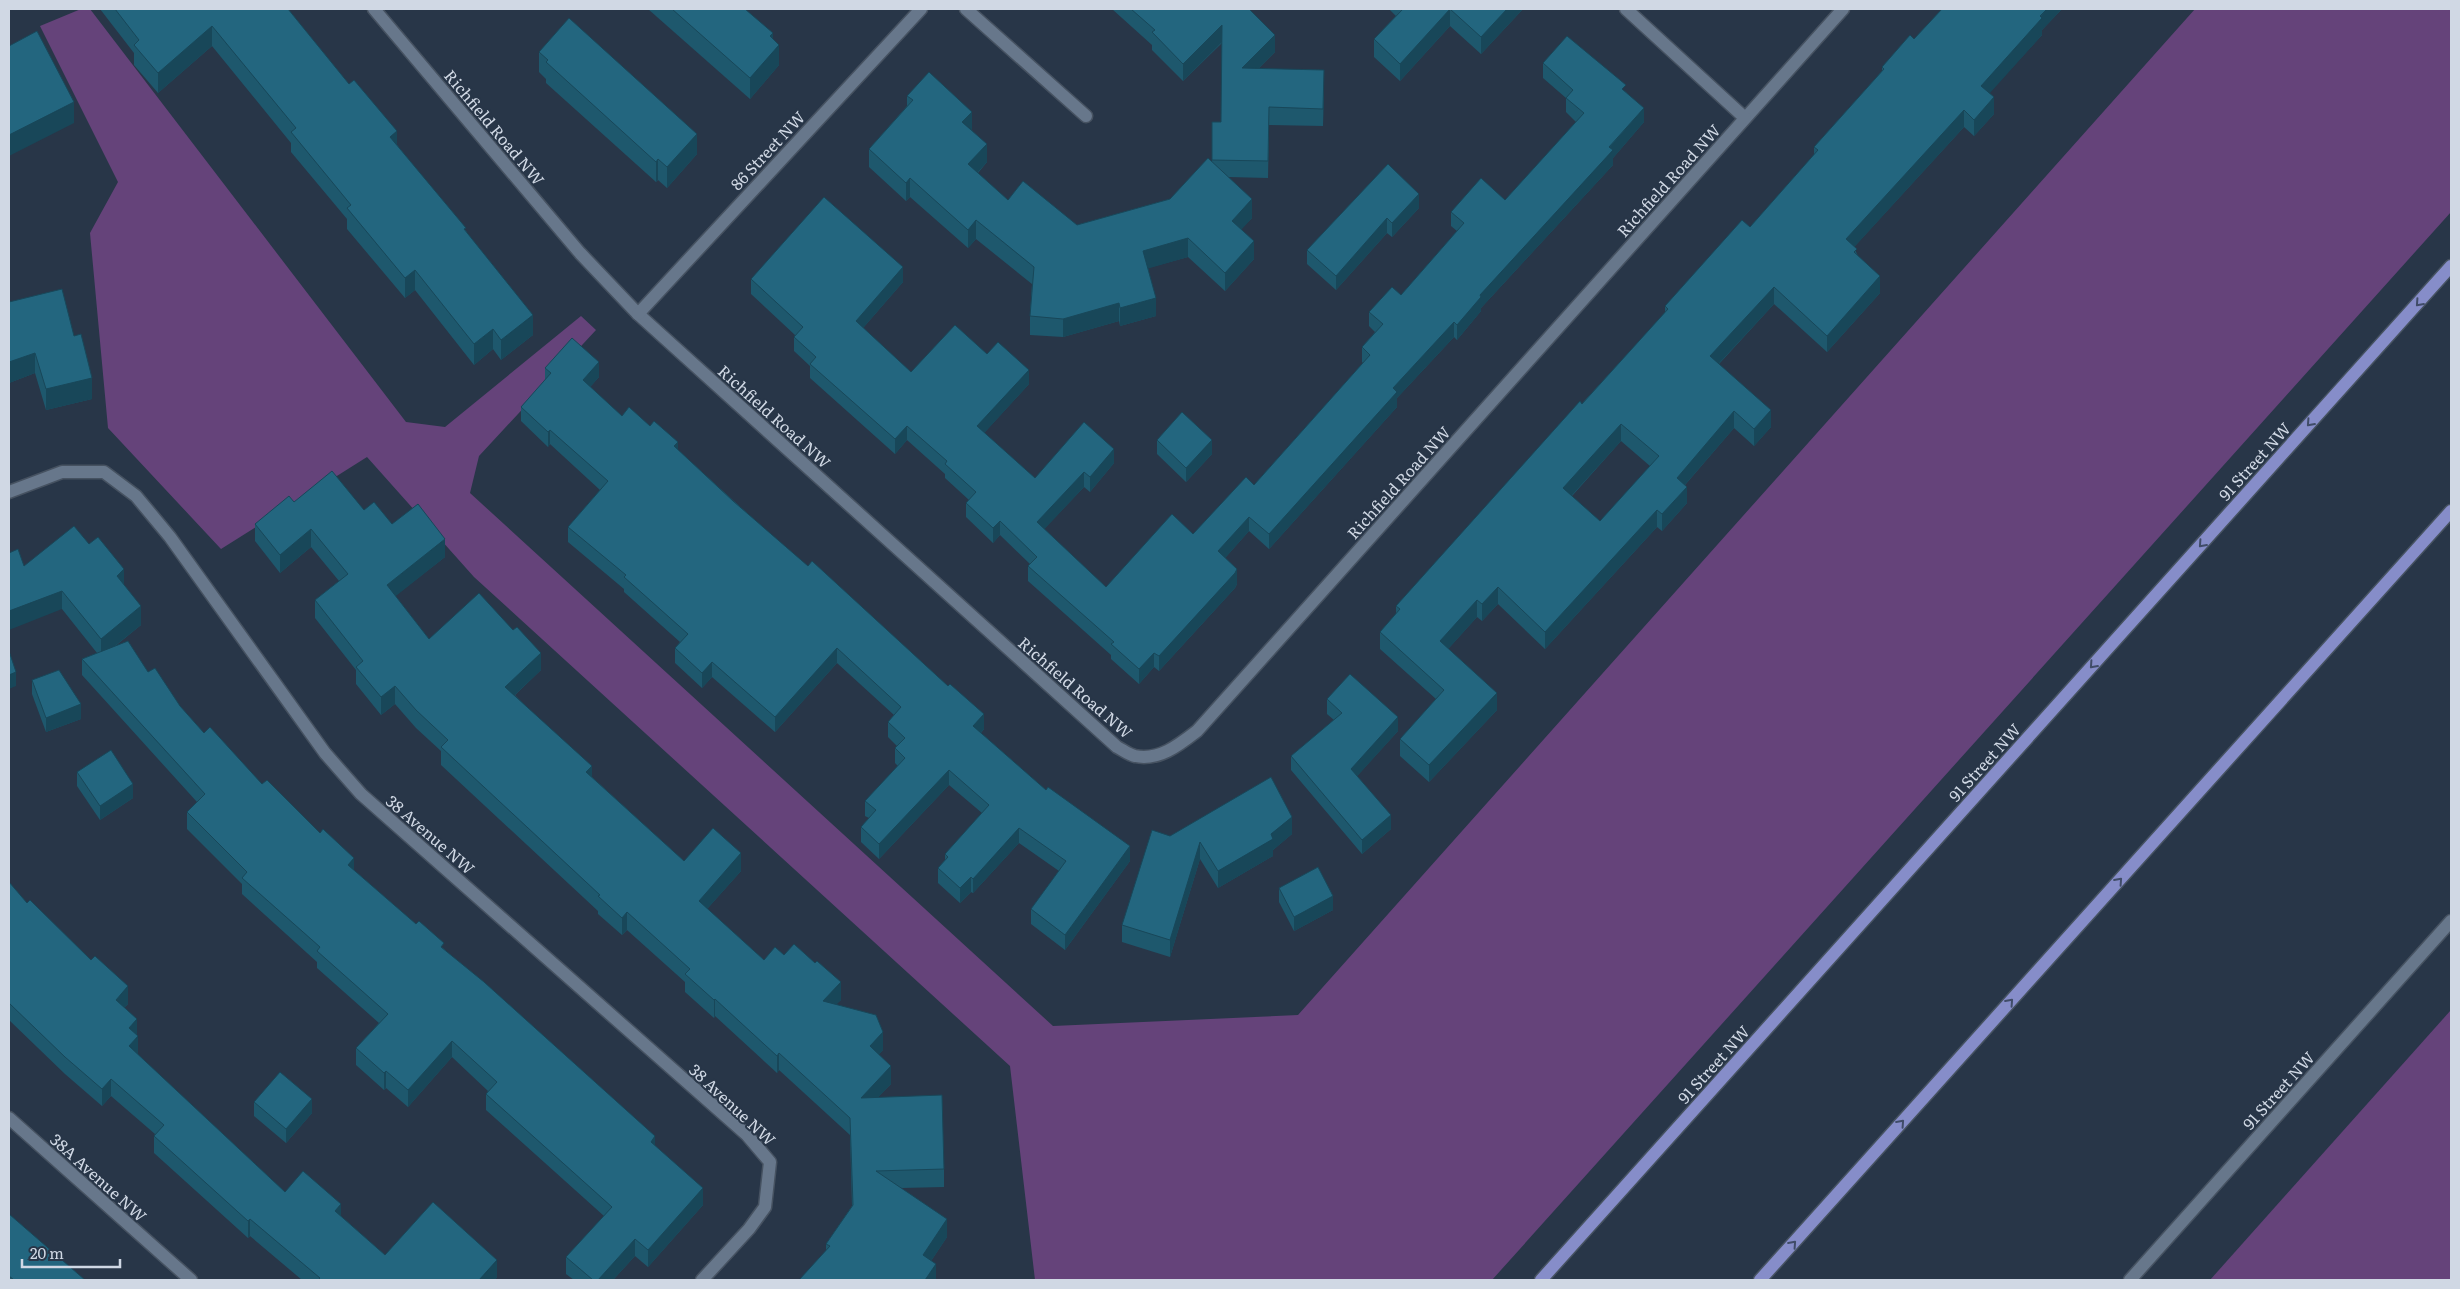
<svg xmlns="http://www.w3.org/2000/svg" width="2460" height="1289" viewBox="0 0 2460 1289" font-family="Literata,serif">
  <rect width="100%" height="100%" fill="#283648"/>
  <g fill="#65437a">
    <path d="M81 9H90L406 422 445 427 581 316 596 330 479 456 470 493 1053 1026 1298 1015 2195 9H2451V212L1492 1280H1035L1010 1066 474 577 367 457 221 549 108 428 90 233 118 182 40 26Z"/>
    <path d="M2451 1010V1280H2210Z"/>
  </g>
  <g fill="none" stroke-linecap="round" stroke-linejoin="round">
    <g stroke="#465261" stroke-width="15">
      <g id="minor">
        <path d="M374 9 580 253 638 314 1117 747C1123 750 1129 755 1135 756 1159 761 1179 745 1197 731L1843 9"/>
        <path d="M966 9 1086 116"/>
        <path d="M1626 9 1745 118"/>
        <path d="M638 314 921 9"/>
        <path d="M9 492 62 472H104L136 496 170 537 325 753 361 794 747 1135 770 1162 765 1207 749 1229 702 1280"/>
        <path d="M9 1118 191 1280"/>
        <path d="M2130 1280 2451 921"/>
      </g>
    </g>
    <g stroke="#465261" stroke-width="15">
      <g id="major">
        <path d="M1541 1280 2451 266"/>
        <path d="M1760 1280 2451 511"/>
      </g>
    </g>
    <use href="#minor" stroke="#67778b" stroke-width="12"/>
    <use href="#major" stroke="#868dc9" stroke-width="12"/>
  </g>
  <g fill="#1e586d" fill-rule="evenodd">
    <path d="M100 9H288L466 231 533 335 501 360 493 349 474 365 415 290 405 298 347 229V219L291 152V143L212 46 158 93 134 65V53Z"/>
    <path d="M648 9H745L773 39 779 65 750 99Z"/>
    <path d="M1112 9H1249L1275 52 1259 68 1324 87 1323 126 1269 125 1268 178 1228 177 1252 218 1241 229 1254 259 1225 291 1188 257 1148 268 1156 316 1120 326 1119 321 1063 337 1030 335V316L1032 284 976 239 968 248 910 197 906 201 869 167V149L907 106V96L972 130 987 162 978 173 1008 200 1077 225 1170 199 1212 162V122H1221L1222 43 1183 81 1152 50V45Z"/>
    <path d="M1389 9H1523L1481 54 1450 26 1400 81 1374 57V39L1396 16Z"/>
    <path d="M1942 9H2062L2042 30V35L1989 93 1994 114 1974 136 1964 127 1854 247 1857 254 1880 293 1827 352 1774 304 1719 364 1771 427 1754 446 1734 428 1685 485 1687 503 1662 531 1657 527 1545 649 1498 604 1482 621 1477 617 1448 649 1497 710 1429 782 1400 756V739L1436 699 1380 649V632L1396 614V606L1665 313V306L1750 227 1814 155V147L1882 71V67L1914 39ZM1621 441 1650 466 1600 521 1572 496Z"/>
    <path d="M539 52 697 154 667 188 658 180 656 182 546 83V79L539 72Z"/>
    <path d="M1543 63 1626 92 1644 122 1613 158V165L1481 308V311L1457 340 1454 337 1397 398V407L1269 549 1249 531 1225 558 1237 584 1235 588 1159 671 1154 667 1139 684 1111 659V655L1028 581V566L1030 564 1000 535 993 543 966 517V503L969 500 945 478V474L907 440 895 454 810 378V366L794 351V337L795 335 751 294V279L903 282 863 328 911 372 987 354 1029 384 984 433 1035 478 1114 463 1090 492 1084 487 1044 529 1106 587 1193 534 1254 485 1363 363 1362 362V347L1375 332 1369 326V312L1401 295 1457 231 1451 226V212L1505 200 1576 122 1566 112V98L1543 78Z"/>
    <path d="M1388 164 1419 208 1392 237 1387 233 1336 290 1307 264V250Z"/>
    <path d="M9 302 74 336 92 399 46 410 35 373 9 383Z"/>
    <path d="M545 368 599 377 590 387 622 416 650 426 678 450 984 729 981 733 1046 790 1130 861 1065 950 1031 924V909L1059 871 1019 843 973 893 971 892 960 903 938 883V868L945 860V854L982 813 949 785 879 859 861 842V827L869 818 865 816V801L898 766 895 763V748L897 746 888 737V722L894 715 837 663 775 732 712 677 702 688 675 663V648L680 642 624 592V589L568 542V527L600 490 550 444 548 447 521 421V407L545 380Z"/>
    <path d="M1157 440 1212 454 1186 482 1157 454Z"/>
    <path d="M294 502 364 510 392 524 445 557 395 596 429 639 541 670 515 695 592 777 684 861 741 871 707 909 764 960 784 955 841 1000 836 1004 883 1050 878 1055 891 1084 878 1097 944 1169V1187L901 1188 947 1237 931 1261 936 1280 826 1251V1244L852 1206 850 1135 779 1070 777 1073 715 1016 714 1018 685 992V982L627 930 622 935 598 914V911L441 765V751L416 728 395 704 381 715 356 684V670L315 618V600L339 581 311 547 280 573 255 541V524Z"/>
    <path d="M89 544 124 585 141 625 114 647 148 672 204 733 262 784 354 870 444 949 655 1146 703 1205 648 1267 635 1256 613 1280H574L566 1274V1257L604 1216 486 1110V1094L488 1091 452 1057 408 1107 386 1088 384 1090 356 1065V1048L379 1023 317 968V962L242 894V884L187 829V812L197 802 82 675V659L97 653 62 609 24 566Z"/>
    <path d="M32 680 81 719 46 732 32 694Z"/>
    <path d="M1327 699 1398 731 1357 776 1391 829 1362 854 1291 770V756L1334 720 1327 714Z"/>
    <path d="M77 772 133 798 100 820 77 786Z"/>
    <path d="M1292 834 1273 850V856L1218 888 1200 859 1170 957 1122 942V925L1170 836Z"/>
    <path d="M9 882 27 903 128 1004 124 1008 137 1035 138 1053 137 1054 285 1192 341 1216 385 1255 497 1277 495 1280H302L250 1236 248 1238 154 1153V1136L155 1134 111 1096 102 1106 65 1074 9 1020Z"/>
    <path d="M1279 888 1333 910 1294 931 1279 902Z"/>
    <path d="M254 1102 312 1113 286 1143 254 1116Z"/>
    <path d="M9 1214 85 1280H9Z"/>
  </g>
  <g fill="#184759">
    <path d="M1450 9V26L1400 81V64Z"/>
    <path d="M1507 9H1523L1481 54V37Z"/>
    <path d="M2047 9H2062L2042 30V35L1981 103V86Z"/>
    <path d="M1222 25V42L1183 81V64Z"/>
    <path d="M212 26V46L158 93V73Z"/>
    <path d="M773 33V52L779 45V65L750 99V78L770 36Z"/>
    <path d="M1275 35V52L1242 85V68Z"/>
    <path d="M1324 70V87L1323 126V109Z"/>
    <path d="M1994 97V114L1974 136V120Z"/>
    <path d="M74 102V123L9 156V135Z"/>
    <path d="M1644 108V122L1613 158V165L1481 308V311L1457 340V325L1480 295Z"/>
    <path d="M1964 110V127L1846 256V239Z"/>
    <path d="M972 112V130L962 122Z"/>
    <path d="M397 131V151L390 137Z"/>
    <path d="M697 134V154L667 188V167Z"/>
    <path d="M987 144V162L968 183V164Z"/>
    <path d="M658 159V180L656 182V162Z"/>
    <path d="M910 178V197L906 201V183Z"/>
    <path d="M1419 194V208L1392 237V223Z"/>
    <path d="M1252 199V218L1232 240V221Z"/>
    <path d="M1387 218V233L1336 290V276Z"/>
    <path d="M976 220V239L968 248V230Z"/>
    <path d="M1188 238V257L1143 270V251Z"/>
    <path d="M1254 241V259L1225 291V273Z"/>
    <path d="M903 267V282L856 336V321Z"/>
    <path d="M415 270V290L405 298V278Z"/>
    <path d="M1880 276V293L1827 352V336Z"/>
    <path d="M1774 287V304L1710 373V356Z"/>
    <path d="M1156 298V316L1120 326V308Z"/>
    <path d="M1119 303V321L1063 337V319Z"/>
    <path d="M533 315V335L501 360V340Z"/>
    <path d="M1454 322V337L1397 398V407L1269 549V534L1393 388Z"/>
    <path d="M493 329V349L474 365V344Z"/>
    <path d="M35 353V373L9 383V362Z"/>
    <path d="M599 362V377L583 395V380Z"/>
    <path d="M1029 370V384L977 441V426Z"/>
    <path d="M92 378V399L46 410V389Z"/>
    <path d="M1771 410V427L1754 446V429Z"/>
    <path d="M1734 411V428L1677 494V478Z"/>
    <path d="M1621 424V441L1563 505V488Z"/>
    <path d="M907 426V440L895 454V439Z"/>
    <path d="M550 430V444L548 447V432Z"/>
    <path d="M1212 440V454L1186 482V468Z"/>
    <path d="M678 442V457L674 446Z"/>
    <path d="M1114 449V463L1090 492V477Z"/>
    <path d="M1084 472V487L1037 537V522Z"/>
    <path d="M1687 487V503L1662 531V514Z"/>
    <path d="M1657 510V527L1545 649V632Z"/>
    <path d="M1249 517V531L1218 566V551Z"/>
    <path d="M1000 521V535L993 543V528Z"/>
    <path d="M311 529V547L280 573V555Z"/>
    <path d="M445 539V557L387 603V585Z"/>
    <path d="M124 569V588L117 576Z"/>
    <path d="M1237 569V584L1235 588 1159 671V656Z"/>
    <path d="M1498 587V604L1482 621V604Z"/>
    <path d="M62 591V609L9 630V611Z"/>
    <path d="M1477 600V617L1440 658V641Z"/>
    <path d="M141 606V625L101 657V639Z"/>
    <path d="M837 648V663L775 732V717Z"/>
    <path d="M541 653V670L505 704V687Z"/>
    <path d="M1154 653V667L1139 684V669Z"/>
    <path d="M712 662V677L702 688V673Z"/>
    <path d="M16 672V686L9 689V675Z"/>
    <path d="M395 686V704L381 715V697Z"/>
    <path d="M1497 693V710L1429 782V765Z"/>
    <path d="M81 704V719L46 732V718Z"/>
    <path d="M984 714V729L973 741V726Z"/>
    <path d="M1398 717V731L1351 783V769Z"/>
    <path d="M592 766V783L586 772Z"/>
    <path d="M949 770V785L879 859V844Z"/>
    <path d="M133 784V798L100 820V806Z"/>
    <path d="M1391 815V829L1362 854V840Z"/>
    <path d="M1292 817V834L1273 850V856L1218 888V871L1271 834Z"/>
    <path d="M1019 828V843L973 893V879Z"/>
    <path d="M1200 842V859L1170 957V940Z"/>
    <path d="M1130 846V861L1065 950V935Z"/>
    <path d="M741 853V871L699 918V901Z"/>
    <path d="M354 858V874L348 865Z"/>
    <path d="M971 877V892L960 903V888Z"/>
    <path d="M1333 896V910L1294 931V917Z"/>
    <path d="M627 912V930L622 935V918Z"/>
    <path d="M841 982V1000L823 1018V1001Z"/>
    <path d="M128 986V1004L116 1017V1000Z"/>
    <path d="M715 999V1016L714 1018V1000Z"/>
    <path d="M137 1019V1037L129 1028Z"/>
    <path d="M883 1032V1050L870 1064V1046Z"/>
    <path d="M138 1036V1053L129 1063V1046Z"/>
    <path d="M452 1041V1057L408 1107V1090Z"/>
    <path d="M779 1053V1070L777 1073V1056Z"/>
    <path d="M891 1066V1084L861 1115V1098Z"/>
    <path d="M386 1071V1088L384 1090V1073Z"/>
    <path d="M111 1079V1096L102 1106V1089Z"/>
    <path d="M312 1099V1113L286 1143V1129Z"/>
    <path d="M655 1136V1153L651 1142Z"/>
    <path d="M703 1188V1205L648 1267V1250Z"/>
    <path d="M341 1204V1221L335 1211Z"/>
    <path d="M250 1219V1236L248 1238V1221Z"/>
    <path d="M947 1219V1237L923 1273V1255Z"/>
    <path d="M635 1239V1256L613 1280H598Z"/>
    <path d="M497 1260V1277L495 1280H479Z"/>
    <path d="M936 1264V1280H925Z"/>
  </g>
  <g fill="#23667f" stroke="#184759" fill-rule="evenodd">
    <path d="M115 9H288L349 84 354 80 397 131 390 137 466 228 464 229 533 315 501 340 493 329 474 344 415 270 405 278 347 208 351 205 291 132 296 128 212 26 158 73 134 45 139 40Z"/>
    <path d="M672 9H745L773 33 770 36 779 45 750 78Z"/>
    <path d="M1131 9H1249L1275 35 1242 68 1324 70 1323 109 1269 107 1268 161 1212 160V122H1221L1222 25 1183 64 1152 32 1155 30Z"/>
    <path d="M1403 9H1450L1400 64 1374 39Z"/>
    <path d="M1450 9H1507L1481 37Z"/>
    <path d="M1942 9H2047L2040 16 2042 18 1981 86 1994 97 1974 120 1964 110 1846 239 1857 249 1854 252 1880 276 1827 336 1774 287 1710 356 1771 410 1754 429 1734 411 1677 478 1687 487 1662 514 1657 510 1545 632 1498 587 1482 604 1477 600 1440 641 1497 693 1429 765 1400 739 1444 690 1380 632 1400 609 1396 606 1580 401 1582 404 1668 309 1665 306 1742 220 1750 227 1818 150 1814 147 1884 69 1882 67 1910 35 1914 39ZM1621 424 1659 456 1600 521 1563 488Z"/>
    <path d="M569 18 697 134 667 167 658 159 656 162 546 62 548 60 539 52Z"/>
    <path d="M37 31 74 102 9 135V46Z"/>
    <path d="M1567 36 1626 85 1622 89 1644 108 1609 147 1613 150 1480 295 1481 297 1457 325 1454 322 1393 388 1397 392 1269 534 1249 517 1218 551 1237 569 1235 573 1159 656 1154 653 1139 669 1111 644 1114 642 1028 566 1037 557 1000 521 993 528 966 503 976 492 945 464 947 461 907 426 895 439 810 364 816 357 794 337 803 327 751 279 824 197 903 267 856 321 911 372 955 325 987 354 998 342 1029 370 977 426 1035 478 1084 422 1114 449 1090 477 1084 472 1037 522 1106 587 1172 514 1193 534 1246 477 1254 485 1370 355 1362 347 1383 324 1369 312 1392 287 1401 295 1464 223 1451 212 1481 178 1505 200 1584 113 1566 98 1573 90 1543 63Z"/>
    <path d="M929 72 972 112 962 122 987 144 968 164 1008 200 1023 181 1077 225 1170 199 1208 158 1252 199 1232 221 1254 241 1225 273 1188 238 1143 251 1156 298 1120 308 1119 303 1063 319 1030 316 1034 267 976 220 968 230 910 178 906 183 869 149 913 100 907 96Z"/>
    <path d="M1388 164 1419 194 1392 223 1387 218 1336 276 1307 250Z"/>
    <path d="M62 289 74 336 81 334 92 378 46 389 35 353 9 362V302Z"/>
    <path d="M572 338 599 362 583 380 622 416 629 407 650 426 654 421 678 442 674 446 733 501 808 566 812 561 948 686 950 684 984 714 973 726 1046 790 1048 787 1130 846 1065 935 1031 909 1066 861 1019 828 973 879 971 877 960 888 938 868 948 857 945 854 989 805 949 770 879 844 861 827 876 810 865 801 905 758 895 748 905 738 888 722 901 707 837 648 775 717 712 662 702 673 675 648 688 634 624 577 626 575 568 527 608 481 550 430 548 432 521 407 551 373 545 368Z"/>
    <path d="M1182 412 1212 440 1186 468 1157 440Z"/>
    <path d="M332 471 364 510 374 502 392 524 418 504 445 539 387 585 429 639 479 593 513 630 517 627 541 653 505 687 592 766 586 772 684 861 713 828 741 853 699 901 764 960 775 947 784 955 794 944 815 963 817 961 841 982 823 1001 876 1015 883 1032 870 1046 891 1066 861 1098 942 1095 944 1169 876 1171 947 1219 923 1255 936 1264 925 1280H799L830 1246 826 1244 853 1205 850 1118 779 1053 777 1056 715 999 714 1000 685 974 690 969 627 912 622 918 598 896 600 895 441 747 448 740 416 710 395 686 381 697 356 667 363 661 315 600 348 574 311 529 280 555 255 524 289 496 294 502Z"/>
    <path d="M74 526 89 544 98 537 124 569 117 576 141 606 101 639 62 591 9 611V553L18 549 24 566Z"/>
    <path d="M128 641 148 672 155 668 180 706 204 733 210 727 262 784 267 780 320 833 323 829 354 858 348 865 416 924 419 921 444 943 441 947 484 982 655 1136 651 1142 703 1188 648 1250 635 1239 598 1280H593L566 1257 612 1207 486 1094 497 1082 452 1041 408 1090 386 1071 384 1073 356 1048 388 1014 317 951 320 947 242 878 247 872 187 812 205 794 82 659Z"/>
    <path d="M9 651 16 672 9 675Z"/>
    <path d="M59 670 81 704 46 718 32 680Z"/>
    <path d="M1350 674 1398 717 1351 769 1391 815 1362 840 1291 756 1342 713 1327 699Z"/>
    <path d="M111 750 133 784 100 806 77 772Z"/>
    <path d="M1271 777 1292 817 1271 834 1273 839 1218 871 1200 842 1170 940 1122 925 1152 830 1170 836Z"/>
    <path d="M1318 867 1333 896 1294 917 1279 888Z"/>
    <path d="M9 882 27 903 30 900 91 960 95 956 128 986 116 1000 137 1019 129 1028 138 1036 129 1046 285 1192 303 1171 341 1204 335 1211 385 1255 433 1202 497 1260 479 1280H318L320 1278 250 1219 248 1221 154 1136 164 1125 111 1079 102 1089 65 1057 9 1003Z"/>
    <path d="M280 1072 312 1099 286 1129 254 1102Z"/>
    <path d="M9 1214 85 1280H14L9 1276Z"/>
  </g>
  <defs><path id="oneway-chevron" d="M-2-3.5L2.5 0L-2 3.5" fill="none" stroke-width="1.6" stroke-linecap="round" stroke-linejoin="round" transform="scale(1.25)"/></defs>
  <g stroke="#404c68">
    <use href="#oneway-chevron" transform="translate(2419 303) rotate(132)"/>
    <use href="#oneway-chevron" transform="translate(2310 423) rotate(132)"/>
    <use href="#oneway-chevron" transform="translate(2202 544) rotate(132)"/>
    <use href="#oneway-chevron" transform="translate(2093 665) rotate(132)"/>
    <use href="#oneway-chevron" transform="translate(2119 881) rotate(-48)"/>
    <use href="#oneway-chevron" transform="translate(2010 1002) rotate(-48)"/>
    <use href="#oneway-chevron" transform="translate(1901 1123) rotate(-48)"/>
    <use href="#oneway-chevron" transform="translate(1793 1244) rotate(-48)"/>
  </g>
  <g text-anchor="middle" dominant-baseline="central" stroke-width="4" stroke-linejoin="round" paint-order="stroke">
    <g font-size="16" fill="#d0d8e4" stroke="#283648">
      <text transform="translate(495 127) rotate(50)">Richfield Road NW</text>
      <text transform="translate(767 150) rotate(-47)">86 Street NW</text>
      <text transform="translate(1668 180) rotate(-48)">Richfield Road NW</text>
      <text transform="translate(775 416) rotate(42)">Richfield Road NW</text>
      <text transform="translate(2254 461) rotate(-48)">91 Street NW</text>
      <text transform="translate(1398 482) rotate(-48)">Richfield Road NW</text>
      <text transform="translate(1076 687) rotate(41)">Richfield Road NW</text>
      <text transform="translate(1984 762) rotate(-48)">91 Street NW</text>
      <text transform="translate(431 834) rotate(41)">38 Avenue NW</text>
      <text transform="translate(1713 1064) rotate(-48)">91 Street NW</text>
      <text transform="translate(2278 1090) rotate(-48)">91 Street NW</text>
      <text transform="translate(733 1104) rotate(43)">38 Avenue NW</text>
      <text transform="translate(99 1177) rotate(42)">38A Avenue NW</text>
    </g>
  </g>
  <rect width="2460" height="1289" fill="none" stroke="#d0d8e4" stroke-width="20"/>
  <path d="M22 1259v8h98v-8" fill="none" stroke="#d0d8e4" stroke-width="2.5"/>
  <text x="30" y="1259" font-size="15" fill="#d0d8e4" stroke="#283648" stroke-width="4" paint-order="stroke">20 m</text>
</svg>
